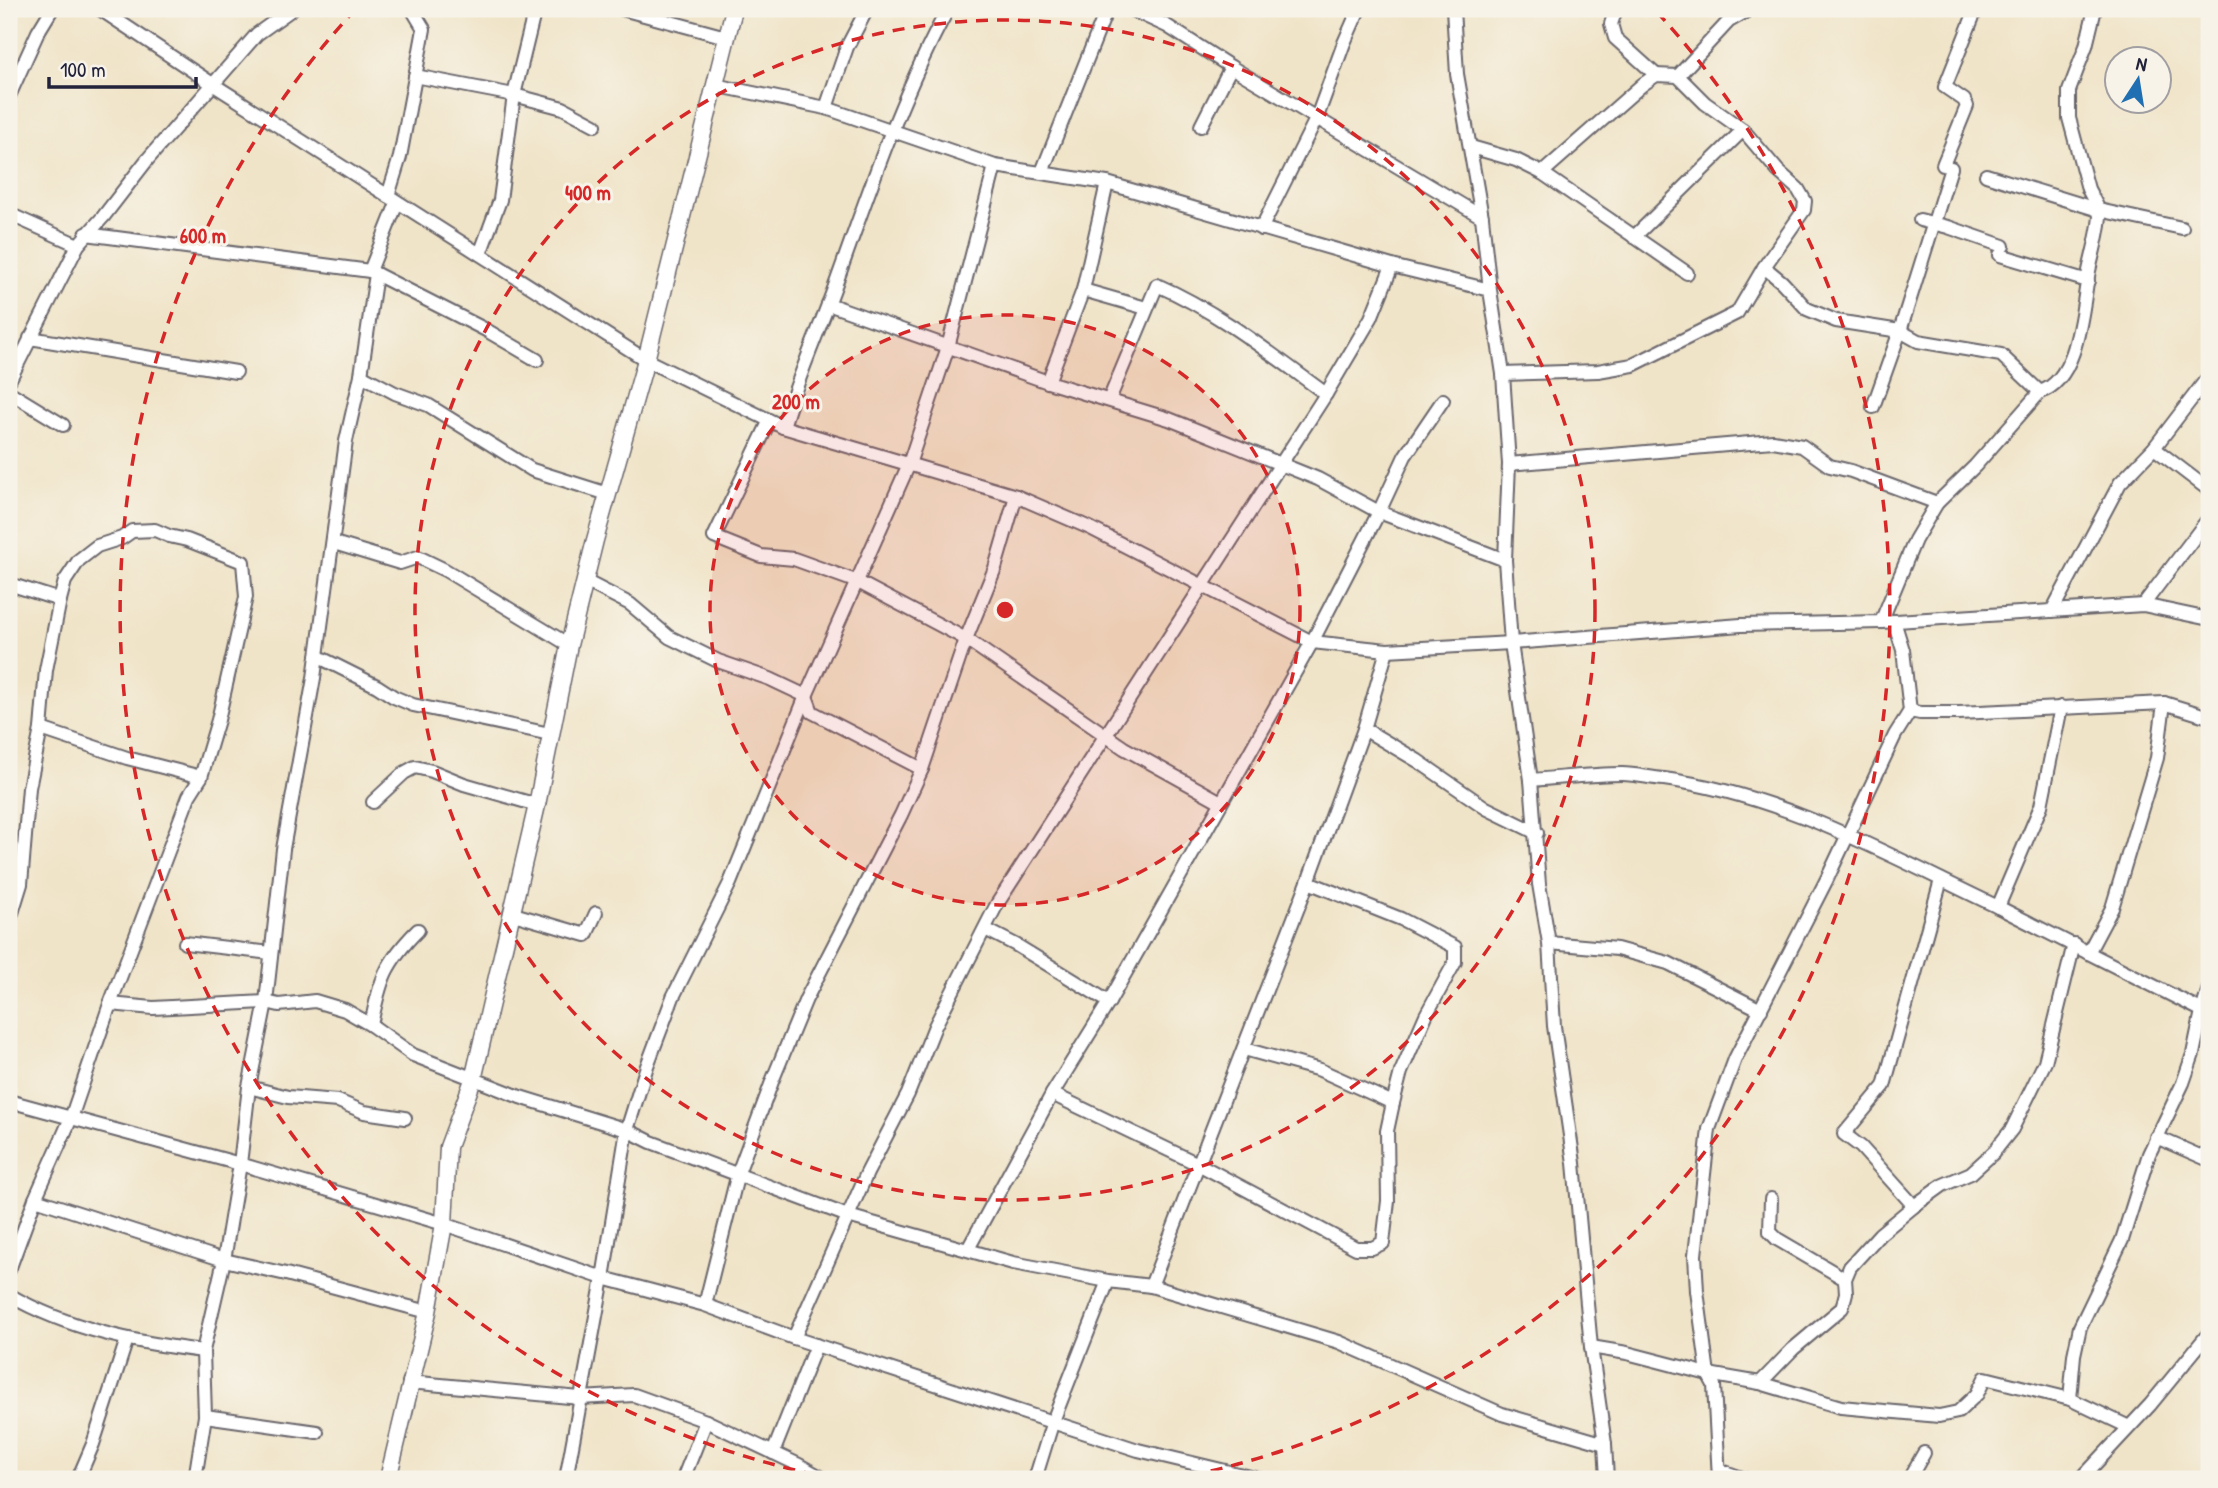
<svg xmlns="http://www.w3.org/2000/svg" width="2218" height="1488" viewBox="0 0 2218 1488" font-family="'Patrick Hand',sans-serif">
  <rect width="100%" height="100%" fill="#f7f3e8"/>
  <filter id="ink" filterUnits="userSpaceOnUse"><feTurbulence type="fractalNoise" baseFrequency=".0143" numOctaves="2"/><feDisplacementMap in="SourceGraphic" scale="14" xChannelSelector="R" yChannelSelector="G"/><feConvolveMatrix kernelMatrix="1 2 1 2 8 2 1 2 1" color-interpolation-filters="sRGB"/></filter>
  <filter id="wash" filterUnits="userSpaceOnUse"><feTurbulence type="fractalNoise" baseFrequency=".00686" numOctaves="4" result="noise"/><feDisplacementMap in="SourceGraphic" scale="28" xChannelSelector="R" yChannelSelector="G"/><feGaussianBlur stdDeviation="1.57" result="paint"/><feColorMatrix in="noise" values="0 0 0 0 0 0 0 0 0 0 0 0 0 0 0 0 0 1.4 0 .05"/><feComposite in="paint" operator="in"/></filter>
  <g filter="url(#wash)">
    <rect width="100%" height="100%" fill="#f0e4c8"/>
  </g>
  <g filter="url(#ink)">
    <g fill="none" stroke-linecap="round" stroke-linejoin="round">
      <g stroke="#6a666c" stroke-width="16">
        <g id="street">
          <path d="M100 9 214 85 646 360 783 427 1016 496 1090 528 1312 642 1387 650 1511 643 1741 625 1881 622 2143 605 2209 619"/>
          <path d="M622 9 726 37"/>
          <path d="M1130 9 1167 26 1231 67 1482 217"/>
          <path d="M1453 9 1457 74 1482 217 1490 290 1503 374 1509 464 1505 560 1511 643 1531 780 1539 884 1549 943 1554 1026 1574 1163 1591 1347 1605 1444 1607 1479"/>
          <path d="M1616 9 1611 24 1615 38 1656 75"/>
          <path d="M415 76 514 95 563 108 595 125"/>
          <path d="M1678 76 1729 21 1750 9"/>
          <path d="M714 85 826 108 995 166 1107 183 1392 266 1490 290"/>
          <path d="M9 96 38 32 52 9"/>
          <path d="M826 108 847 47 867 9"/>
          <path d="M1201 126 1231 67"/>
          <path d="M1471 147 1516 160 1542 173 1687 273"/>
          <path d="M1943 165 1967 106 1964 100 1945 87 1976 9"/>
          <path d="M1042 172 1107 9"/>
          <path d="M1986 175 2099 210 2182 228"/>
          <path d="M388 196 400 157 424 29 412 9"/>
          <path d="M9 214 78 245"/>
          <path d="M1920 220 1948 227 2003 246"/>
          <path d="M1261 229 1317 117 1344 43 1359 9"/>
          <path d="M86 234 370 271"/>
          <path d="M1634 237 1743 130"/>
          <path d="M480 254 500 200 514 95 535 9"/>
          <path d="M2000 255 2088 281"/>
          <path d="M1764 267 1782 282 1807 309 1836 321 1900 331 1918 341 2001 355 2040 392"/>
          <path d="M376 274 486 330 537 360"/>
          <path d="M1083 290 1146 308"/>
          <path d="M828 304 1048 382 1169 419 1318 479 1379 512 1505 560"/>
          <path d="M30 338 236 372"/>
          <path d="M1503 374 1598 371 1633 365 1737 313 1764 267 1804 210 1805 201 1798 189 1778 171 1743 130 1705 103 1678 76 1656 75 1642 85 1542 173"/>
          <path d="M361 375 395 393 428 405 532 470 608 494"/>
          <path d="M9 381 78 245 103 217 147 160 257 34 292 9"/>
          <path d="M1048 382 1083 290 1107 183"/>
          <path d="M9 392 63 425"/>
          <path d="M1109 400 1157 285C1219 312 1271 354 1326 394"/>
          <path d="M1873 407 1900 331 1951 168"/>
          <path d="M769 422 714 537 761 556 794 559 858 582 966 639 1124 748 1221 802"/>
          <path d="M783 427C797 379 818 333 835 286 869 192 900 97 948 9"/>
          <path d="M2154 448 2209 490"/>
          <path d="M1509 464 1773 441 1802 446 1830 466 1851 471 1937 503"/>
          <path d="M334 543 400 563 418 557 445 570 569 645"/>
          <path d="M585 581 630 604 669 637 718 661 770 679 806 696 812 712 922 769"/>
          <path d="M9 584 60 600 46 670 41 729 29 788 21 884 9 923"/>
          <path d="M60 600 65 581 79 560 97 546 122 538 132 531 155 530 169 536 187 540 243 562 246 597 218 720 201 777"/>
          <path d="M2143 605 2209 518"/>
          <path d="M2052 611 2120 483 2154 448 2209 376"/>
          <path d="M1894 621 1903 650 1910 711"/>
          <path d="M1881 622 1915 540 1937 503 1975 466 2040 392C2080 379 2082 305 2089 271 2093 253 2098 236 2100 217L2099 210 2088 189 2069 118V91L2086 46 2095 9"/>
          <path d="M317 656 377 686 394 697 413 705 550 734"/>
          <path d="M1364 729 1418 761 1486 808 1537 833"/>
          <path d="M1531 780C1561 778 1592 774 1622 774 1636 774 1650 778 1664 779 1784 795 1890 856 1998 907L2041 806 2061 707"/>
          <path d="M373 802 404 773 415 767 432 771 464 784 537 805"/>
          <path d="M1941 880 1884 1086 1844 1134 1861 1147 1914 1206 1943 1185 1971 1173 1993 1153 2012 1129 2045 1062 2074 944"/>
          <path d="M1998 907 2209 1014"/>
          <path d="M510 913 586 935 596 913"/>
          <path d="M985 929 1016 945 1109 1002"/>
          <path d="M185 943 271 953"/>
          <path d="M1549 943 1617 949 1668 963 1761 1010"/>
          <path d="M2088 953 2112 908 2157 758 2164 703"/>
          <path d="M110 1004 153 1008 266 1002 279 1005 315 1001 345 1010 371 1025 413 1055 520 1097 627 1130 651 1142 848 1216 1013 1263 1108 1281 1151 1286 1339 1342 1502 1414 1605 1444"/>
          <path d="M371 1025C380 980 385 963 418 930"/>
          <path d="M1244 1049 1320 1070 1393 1103"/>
          <path d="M249 1087 288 1097 338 1101 364 1112 405 1118"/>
          <path d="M1052 1094 1200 1165 1356 1248H1372L1383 1243 1388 1201 1387 1131 1393 1103 1401 1072 1426 1015 1455 962V947L1401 919 1308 882"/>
          <path d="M9 1101 240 1164 444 1224 603 1278 705 1305 794 1338 1138 1450 1259 1479"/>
          <path d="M2156 1137 2209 1160"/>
          <path d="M35 1199 224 1260 286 1274 428 1312"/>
          <path d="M1771 1199 1770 1232 1777 1239 1845 1279"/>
          <path d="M968 1249 1052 1094 1109 1002 1312 642 1379 512 1405 456 1443 400"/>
          <path d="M9 1270 35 1199 71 1118 110 1004 189 796 201 777 127 758 41 729"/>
          <path d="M1151 1286 1308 882 1364 729 1387 650"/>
          <path d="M9 1295C68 1329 136 1343 203 1351"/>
          <path d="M705 1305 738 1173 773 1079 806 999 901 815 922 769 966 639 995 568 1016 496"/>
          <path d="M794 1338 867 1173 908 1094 935 1026 997 904 1326 394 1371 318 1392 266"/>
          <path d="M1591 1347 1627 1353 1708 1374 1760 1383 1841 1407 1939 1416 1958 1412 1977 1394 1985 1378 2070 1399 2129 1427"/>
          <path d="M409 1382 580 1398 634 1395 706 1421 799 1465 824 1479"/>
          <path d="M1760 1383 1793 1349 1842 1308 1846 1293 1845 1279 1850 1267 1880 1234 1914 1206"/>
          <path d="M2070 1399 2074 1355 2080 1327 2122 1240 2149 1154 2183 1083 2193 1054 2202 1011 2209 988"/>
          <path d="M205 1416 317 1432"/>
          <path d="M773 1453 816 1345"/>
          <path d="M1719 1470 1745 1479"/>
          <path d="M78 1479 93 1444 127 1339"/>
          <path d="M195 1479 205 1416 203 1351 224 1260 240 1164 249 1087 266 1002 283 849 314 678 346 441 361 375 376 274 370 271 397 203"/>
          <path d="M566 1479 603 1278 627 1130 647 1066 673 997 730 883 806 696 909 464 948 347 995 166"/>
          <path d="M683 1479 706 1421"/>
          <path d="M1035 1479 1053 1421 1108 1281"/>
          <path d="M1719 1479 1714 1385 1708 1374 1697 1291 1695 1255 1709 1129 1735 1059 1827 879 1895 735 1910 711 1920 713H1959L2164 703 2209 717"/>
          <path d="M1909 1479 1924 1453"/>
          <path d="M2081 1479 2150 1405 2209 1333"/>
        </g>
      </g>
      <g stroke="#6a666c" stroke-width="19">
        <path id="secondary" d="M388 1479 428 1312 444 1224 448 1147 473 1080 537 805 569 645 595 540 646 360 734 9"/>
      </g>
      <use href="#street" stroke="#fff" stroke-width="12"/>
      <use href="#secondary" stroke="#fff" stroke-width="16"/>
    </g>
  </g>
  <circle cx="1005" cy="610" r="295" fill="#d62828" fill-opacity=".12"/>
  <g fill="none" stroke="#d62828" stroke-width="3.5" stroke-dasharray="12 9">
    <circle cx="1005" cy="610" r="295"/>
    <circle cx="1005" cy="610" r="590"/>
    <path d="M836 1479A885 885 0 0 1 353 12M1657 12A885 885 0 0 1 1174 1479"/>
  </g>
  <circle cx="1005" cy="610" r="10" fill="#d62828" stroke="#f7f3e8" stroke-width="3.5"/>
  <g font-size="21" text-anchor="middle" font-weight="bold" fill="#d62828" stroke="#f7f3e8" stroke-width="6" stroke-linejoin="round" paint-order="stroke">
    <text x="588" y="200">400 m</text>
    <text x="203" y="243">600 m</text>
    <text x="796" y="409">200 m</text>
  </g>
  <rect width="2218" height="1488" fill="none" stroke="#f7f3e8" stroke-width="35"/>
  <g transform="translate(2138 80) rotate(12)"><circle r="33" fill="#f7f3e8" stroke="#a29fa3" stroke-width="2"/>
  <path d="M0-5L12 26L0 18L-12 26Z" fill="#1f6fb2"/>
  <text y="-10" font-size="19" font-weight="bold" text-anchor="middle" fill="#22223b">N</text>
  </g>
  <path d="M49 77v10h147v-10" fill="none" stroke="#22223b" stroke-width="3.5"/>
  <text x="60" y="77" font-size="21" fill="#22223b" stroke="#f7f3e8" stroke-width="5" paint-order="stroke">100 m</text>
</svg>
